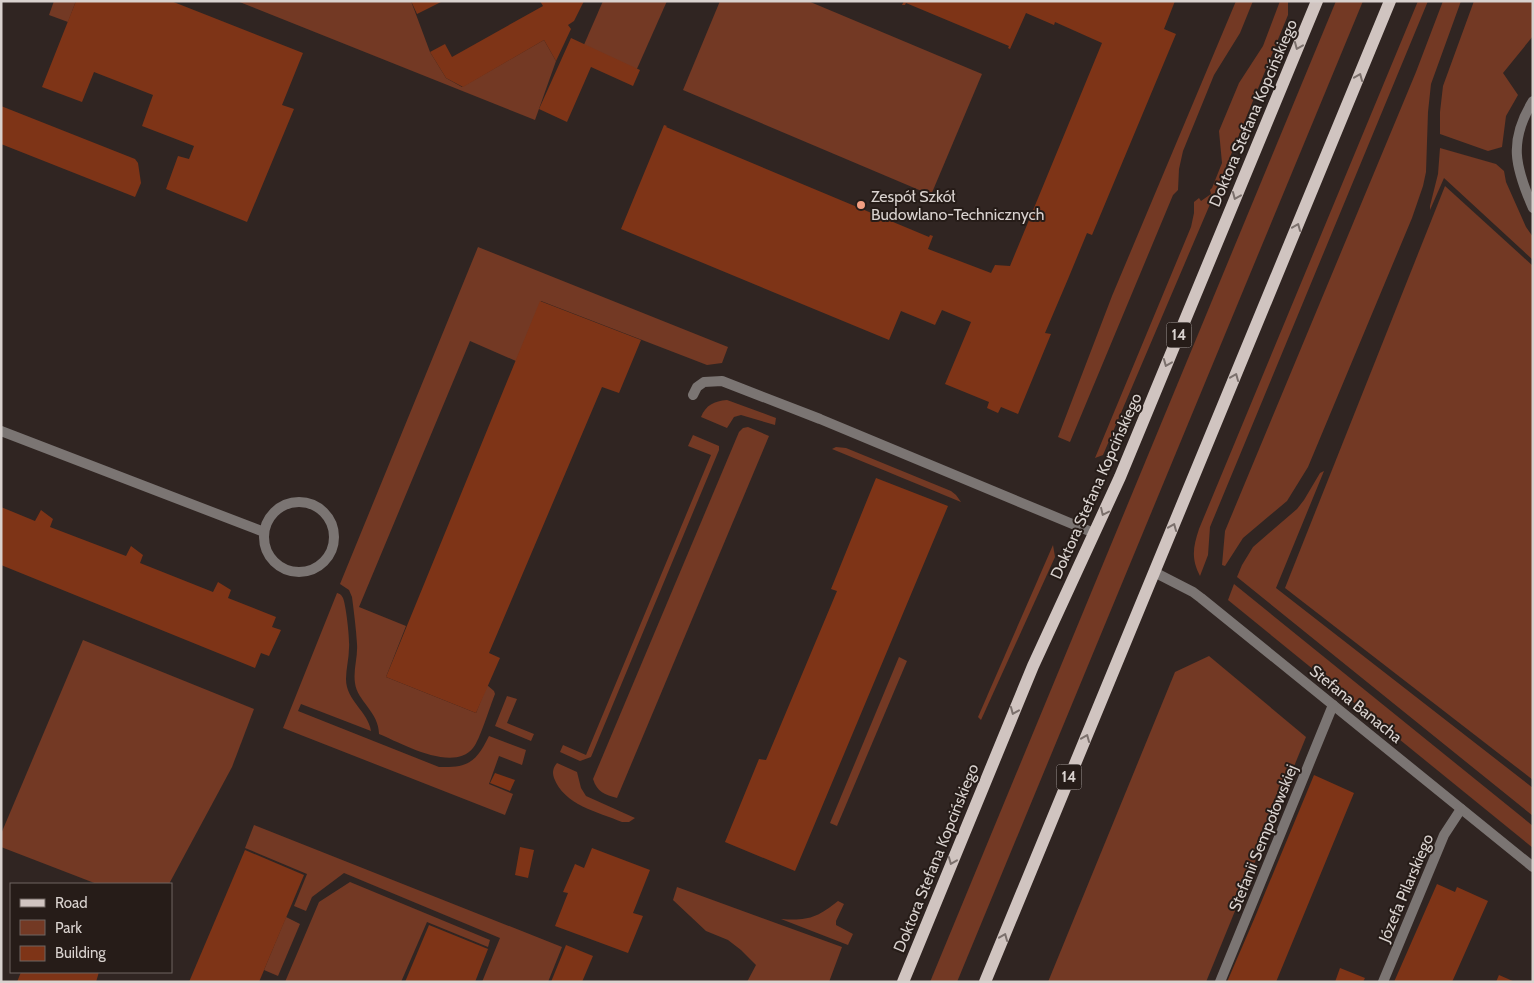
<svg xmlns="http://www.w3.org/2000/svg" width="1534" height="983" viewBox="0 0 1534 983" font-family="Cabin,sans-serif">
  <rect width="100%" height="100%" fill="#302522"/>
  <g fill="#733924">
    <path d="M54 1H76L68 22 49 15Z"/>
    <path d="M237 1H411L430 52 446 78 462 87 544 40 556 61 535 120Z"/>
    <path d="M603 1H667L636 71 583 47Z"/>
    <path d="M720 1H808L982 74 931 195 683 90Z"/>
    <path d="M1236 1H1253L1240 33 1214 75 1183 151 1179 169 1178 190 1173 195 1070 442 1058 437 1112 296Z"/>
    <path d="M1280 1H1288V15L1228 162 1103 455 1095 458 1191 227 1194 213V202L1199 198 1201 201 1211 194 1210 190 1212 188 1222 163 1219 131 1239 83 1263 46Z"/>
    <path d="M1336 1H1363L957 982H930Z"/>
    <path d="M1418 1H1428L1210 527 1208 555 1200 576C1191 559 1193 547 1199 529Z"/>
    <path d="M1443 1H1461L1431 84 1428 112 1426 172 1423 186 1412 218 1308 467 1287 501 1243 538 1225 566 1222 565 1225 531 1416 72Z"/>
    <path d="M1474 1H1533V36L1503 73 1518 95 1506 116 1502 147 1488 151 1440 134V112L1443 86Z"/>
    <path d="M1440 148 1496 164 1504 171 1506 182 1526 227 1533 237V260L1444 178 1430 210V206L1438 174Z"/>
    <path d="M1445 186 1533 266V780L1285 588Z"/>
    <path d="M478 247 728 347 722 363 707 365 541 301 516 361 470 341 359 607 406 626 386 677 476 713 487 685 494 691 495 694C490 706 480 740 473 748 453 773 401 743 379 734 379 712 357 701 355 683 353 670 358 657 357 644 356 628 354 613 352 597L349 590 340 584Z"/>
    <path d="M727 400 776 418 775 425 741 415 734 417 727 428 701 417C706 405 714 401 727 400Z"/>
    <path d="M748 427 769 436 617 798C605 795 597 792 593 779L739 432 743 428Z"/>
    <path d="M693 435 719 446V450L591 757 580 761 560 752 563 745 586 755 711 455 688 446Z"/>
    <path d="M836 447 846 448 951 491 956 495 961 502 832 449Z"/>
    <path d="M1324 471 1276 588 1533 788V816L1237 577 1242 565 1253 547 1297 509 1304 500 1320 473Z"/>
    <path d="M1053 545 1055 557 981 720 978 717Z"/>
    <path d="M1234 584 1533 826V848L1228 600Z"/>
    <path d="M337 593C340 594 341 594 343 598 346 605 350 639 349 648 349 658 346 669 346 679 346 701 368 711 371 731L301 704 298 711 439 767C469 768 476 762 489 736L526 750 522 765 499 756 489 784 513 794 505 815 283 728Z"/>
    <path d="M83 640 254 709 232 767 169 884H97L1 847V834Z"/>
    <path d="M1209 656 1306 737 1206 982H1048L1175 672Z"/>
    <path d="M899 657 907 661 837 826 830 823Z"/>
    <path d="M507 696 517 699 507 723 534 734 531 741 495 726Z"/>
    <path d="M557 763 577 772 581 788 586 796 635 818 629 822H622C598 812 564 805 554 778 552 772 553 768 557 763Z"/>
    <path d="M254 825 562 947 548 982H482L500 938 344 873 312 897 306 911 294 906 307 874 245 848Z"/>
    <path d="M350 882 490 940 488 947 427 922 401 982H285L319 902Z"/>
    <path d="M677 887 842 947 829 982H747L756 965 741 950 728 940 706 931 673 900Z"/>
    <path d="M838 901 844 904 836 921V925L853 934 848 945 781 919C807 921 817 918 838 901Z"/>
    <path d="M286 917 300 924 278 976 264 970Z"/>
  </g>
  <g fill="#7e3417">
    <path d="M76 1H171L303 53 282 105 294 109 247 222 166 189 178 156 189 159 194 146 142 126 153 95 94 72 82 102 42 87Z"/>
    <path d="M411 1H443L417 14Z"/>
    <path d="M540 1H584L574 21 568 25 571 29 556 61 544 40 463 87 446 78 430 52 445 44 452 57 543 6Z"/>
    <path d="M904 1H1175L1164 29 1176 34 1092 235 1087 233 1068 279 1045 333 1051 334 1018 414 1001 407 998 413 987 408 989 402 945 384 971 322 942 310 935 325 901 311 889 340 621 229 664 125 667 126 666 127 929 237 930 235 933 236 928 249 991 273 995 265 1010 266 1102 43 1055 22 1054 25 1026 13 1010 49 1008 48 1009 46 906 3 905 5H902Z"/>
    <path d="M571 38 640 70 633 86 591 67 567 122 539 109Z"/>
    <path d="M1 106 135 159 138 163 141 183 135 197 1 144Z"/>
    <path d="M540 301 641 340 619 393 602 387 489 653 500 658 476 713 386 677Z"/>
    <path d="M876 478 948 506 795 871 725 842 759 759 766 760 837 591 831 589Z"/>
    <path d="M1 507 35 521 41 510 53 519 50 527 126 556 131 546 143 555 140 563 213 592 218 582 231 590 228 598 276 617 272 627 281 630 269 656 261 653 255 668 1 565Z"/>
    <path d="M495 773 515 780 510 791 490 783Z"/>
    <path d="M1314 775 1354 793 1276 982H1227L1255 917Z"/>
    <path d="M520 847 534 850 528 878 515 875Z"/>
    <path d="M592 848 650 870 633 913 643 916 628 953 555 926 568 893 563 892 575 864 584 868Z"/>
    <path d="M245 850 304 875 259 982H189Z"/>
    <path d="M1437 884 1455 892 1457 887 1488 901 1452 982H1394Z"/>
    <path d="M429 925 488 949 475 982H405Z"/>
    <path d="M566 945 593 956 582 982H551Z"/>
    <path d="M1340 968 1365 978 1363 982H1335Z"/>
    <path d="M21 972H99L96 982H17Z"/>
    <path d="M1499 975 1515 982H1496Z"/>
  </g>
  <g fill="none" stroke-linecap="round" stroke-linejoin="round">
    <g stroke="#7b7573" stroke-width="10">
      <path d="M1533 101C1508 141 1515 167 1533 208"/>
      <path d="M693 395 697 387 704 382 722 381 820 419 1094 533"/>
    </g>
    <g stroke="#7b7573" stroke-width="10">
      <path d="M1 431 264 532"/>
      <circle cx="299" cy="537" r="35"/>
      <path d="M1154 572 1193 592 1201 598 1533 867"/>
      <path d="M1220 982 1333 705"/>
      <path d="M1383 982 1444 835 1461 809"/>
    </g>
    <g stroke="#d0c4c0" stroke-width="12">
      <path d="M903 982 1033 666 1120 477 1317 1"/>
      <path d="M985 982 1390 1"/>
    </g>
  </g>
  <defs><path id="oneway-chevron" d="M-2-3.5L2.5 0L-2 3.5" fill="none" stroke-width="1.6" stroke-linecap="round" stroke-linejoin="round" transform="scale(1.25)"/></defs>
  <g stroke="#7b706c">
    <use href="#oneway-chevron" transform="translate(1298 46) rotate(113)"/>
    <use href="#oneway-chevron" transform="translate(1359 77) rotate(-68)"/>
    <use href="#oneway-chevron" transform="translate(1236 196) rotate(113)"/>
    <use href="#oneway-chevron" transform="translate(1297 227) rotate(-68)"/>
    <use href="#oneway-chevron" transform="translate(1167 363) rotate(112)"/>
    <use href="#oneway-chevron" transform="translate(1235 377) rotate(-68)"/>
    <use href="#oneway-chevron" transform="translate(1104 512) rotate(115)"/>
    <use href="#oneway-chevron" transform="translate(1173 527) rotate(-68)"/>
    <use href="#oneway-chevron" transform="translate(1014 711) rotate(113)"/>
    <use href="#oneway-chevron" transform="translate(1086 738) rotate(-68)"/>
    <use href="#oneway-chevron" transform="translate(952 861) rotate(112)"/>
    <use href="#oneway-chevron" transform="translate(1004 937) rotate(-68)"/>
  </g>
  <circle fill="#f39f82" stroke="#261c18" stroke-width="2" cx="861" cy="205" r="5"/>
  <g text-anchor="middle" dominant-baseline="central" stroke-width="4" stroke-linejoin="round" paint-order="stroke">
    <g fill="#261c18" stroke="#a39b98" stroke-width="1">
      <rect x="1166.5" y="322.5" width="25" height="25" rx="4"/>
      <rect x="1056.5" y="764.5" width="25" height="25" rx="4"/>
    </g>
    <g font-size="15" font-weight="bold" fill="#d9d2cf">
      <text x="1179" y="335">14</text>
      <text x="1069" y="777">14</text>
    </g>
    <g font-size="16" fill="#d9d2cf" stroke="#261c18">
      <text transform="translate(1253 113) rotate(-67)">Doktora Stefana Kopcińskiego</text>
      <text transform="translate(1096 486) rotate(-66)">Doktora Stefana Kopcińskiego</text>
      <text transform="translate(1356 704) rotate(39)">Stefana Banacha</text>
      <text transform="translate(1263 838) rotate(-68)">Stefanii Sempołowskiej</text>
      <text transform="translate(936 858) rotate(-68)">Doktora Stefana Kopcińskiego</text>
      <text transform="translate(1406 888) rotate(-67)">Józefa Pilarskiego</text>
    </g>
    <g font-size="16" fill="#d9d2cf" stroke="#261c18" text-anchor="start">
      <text x="871" y="196">Zespół Szkół<tspan x="871" dy="18">Budowlano-Technicznych</tspan></text>
    </g>
  </g>
  <rect width="1534" height="983" fill="none" stroke="#d9d2cf" stroke-width="5"/>
  <rect x="10" y="883" width="162" height="90" fill="#261c18" stroke="#6e6561"/>
  <rect x="20" y="899" width="25" height="8" fill="#d0c4c0" stroke="#6e6561"/>
  <text x="55" y="908" font-size="15" fill="#d9d2cf">Road</text>
  <rect x="20" y="920" width="25" height="15" fill="#733924" stroke="#6e6561"/>
  <text x="55" y="933" font-size="15" fill="#d9d2cf">Park</text>
  <rect x="20" y="946" width="25" height="15" fill="#7e3417" stroke="#6e6561"/>
  <text x="55" y="958" font-size="15" fill="#d9d2cf">Building</text>
</svg>
